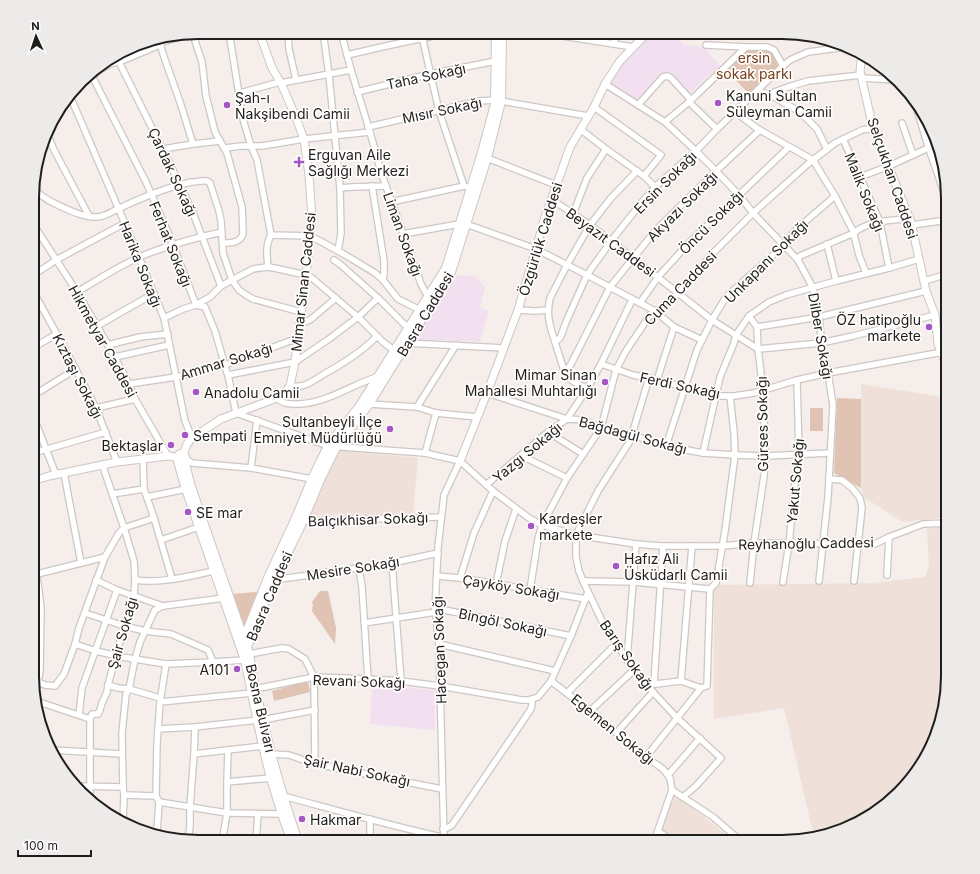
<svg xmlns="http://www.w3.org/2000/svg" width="980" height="874" viewBox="0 0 980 874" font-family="Inter,sans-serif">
  <rect width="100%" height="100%" fill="#f5eeeb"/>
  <g fill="#efe1da">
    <path d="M861 384 948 398V517L902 522 864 497 861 488Z"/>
    <path d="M336 450 418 458 413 515H306Z"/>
    <path d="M948 526V676L931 749 892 801 845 829 814 837 784 708 714 719V585L873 583 925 577 929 566 927 529Z"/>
    <path d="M674 793 735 842H657Z"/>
  </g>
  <g fill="#f2dff0">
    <path d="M655 32H673L684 45 704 47 720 66 690 93 669 73H663L637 100 611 83 622 64 632 53Z"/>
    <path d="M454 275 475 276 485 287 480 307 489 311 480 342 414 339Z"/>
    <path d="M372 684 434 690 435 730 370 724Z"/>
  </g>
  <g fill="#e0c3b3">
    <path d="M748 49H767L772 52 778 66 749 94 726 70Z"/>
    <path d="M837 398 861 399V488L834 473Z"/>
    <rect x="810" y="408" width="13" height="23"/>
    <path d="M320 591H328L336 628 335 644 312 611 313 605 312 602Z"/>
    <path d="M257 592 243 630 231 594Z"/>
    <path d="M308 681 310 692 274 701 272 691Z"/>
  </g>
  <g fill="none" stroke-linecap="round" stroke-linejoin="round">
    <g stroke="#cdc7c4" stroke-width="8">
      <g id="minor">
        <path d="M199 32 195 41 202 62 206 96 215 132 220 141 227 153 242 207 243 234C240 243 231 243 223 243"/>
        <path d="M229 32 243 119 251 146 257 160 271 235 310 236 320 241 347 256 375 273 383 280 398 299 420 310"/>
        <path d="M288 32 289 49 296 80"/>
        <path d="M323 32 329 75 340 188 341 233 338 251"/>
        <path d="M341 32 351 70 370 132 381 172 421 284 428 297"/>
        <path d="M421 32 439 111 464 186 474 190"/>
        <path d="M537 32 633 47"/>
        <path d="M144 41 146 51"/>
        <path d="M160 43 163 54 180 102 193 144"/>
        <path d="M614 44 615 32"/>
        <path d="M706 45 746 47H767L774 50 783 66"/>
        <path d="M347 55 386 46 452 32"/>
        <path d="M119 62 170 164 193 213 221 286"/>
        <path d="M92 76 146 182 170 237 196 305 205 307 215 331 227 373 228 375 236 413 328 446 425 453 460 461 493 491 529 518 542 525 576 535 636 544 661 546H722L754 543 875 544 889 537 923 524 948 523"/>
        <path d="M862 78 896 80"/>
        <path d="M83 80 92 76 101 69 110 64 124 60 157 46 160 43 188 34"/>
        <path d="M605 84 665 122 696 151 716 171 739 195 753 213 798 260 813 288 819 317 822 346 828 373 833 405 828 497 819 581"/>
        <path d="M757 91 769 94 800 112 817 129 827 149"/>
        <path d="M357 92 430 74 496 61"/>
        <path d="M240 93 276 83H281L351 70"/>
        <path d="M769 94 788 87 808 81 861 75"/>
        <path d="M70 96 129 233 164 318 185 421 192 438"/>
        <path d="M914 100 928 146 948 204"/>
        <path d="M689 102 717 129"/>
        <path d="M638 105 663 77 667 76 671 78 691 100"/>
        <path d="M594 107 661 155 644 176"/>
        <path d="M735 112 758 129 813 160 835 196 853 231 859 255 866 273"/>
        <path d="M665 122 689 102 746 47"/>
        <path d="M902 123 913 155"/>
        <path d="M368 127 479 101 495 100 588 116"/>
        <path d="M580 129 606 149 644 176 655 187"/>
        <path d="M47 134 54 150 89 216"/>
        <path d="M843 139 880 222 889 268"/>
        <path d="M225 148 241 146H262L304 139 370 132"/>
        <path d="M163 149 193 144 220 141"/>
        <path d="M487 158 556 185"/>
        <path d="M860 177 889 166 928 148"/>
        <path d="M372 186 384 261V273L383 280"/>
        <path d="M340 188 352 187 386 186"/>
        <path d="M35 189C40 197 52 202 60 206 71 211 85 218 98 217 107 216 112 211 120 208 143 197 167 187 192 182 197 182 202 180 207 181L210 183 219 211 221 221 223 253 232 280 239 290 246 295 253 299 301 312"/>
        <path d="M551 199 590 225 678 293 712 320 758 349 821 343 853 336 935 315"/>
        <path d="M391 202 464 186"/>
        <path d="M573 214 587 178 606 149"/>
        <path d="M912 225 948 220"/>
        <path d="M35 227 77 292 108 345 129 384 135 399 168 456"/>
        <path d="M403 234 459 224H466L536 249 587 275 655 311 674 327 702 340"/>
        <path d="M827 244 836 281"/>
        <path d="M334 260 341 265 378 298 408 328"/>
        <path d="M798 260 800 256 854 233C869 220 891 221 910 218"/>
        <path d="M268 267C267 256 265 245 271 235"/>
        <path d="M35 274 56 260 125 223"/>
        <path d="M924 281 948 274"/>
        <path d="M77 292C97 280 118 267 139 257 166 246 194 238 222 232"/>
        <path d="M34 293 64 347 96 408 117 462"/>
        <path d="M640 303 658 277 686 246 789 147"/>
        <path d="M518 310 535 311 548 310"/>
        <path d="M749 316 757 327 758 349 763 390 765 447 764 476 754 543 750 583"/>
        <path d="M164 318 183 309 196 305 210 297 221 286 253 269 259 268 268 267 274 268 306 275 312 278 358 317 383 342 395 351"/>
        <path d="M300 322H305L310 320 336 298"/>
        <path d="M97 326 153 294"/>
        <path d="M757 327 819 317 926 291"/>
        <path d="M405 342 407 343 504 348"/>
        <path d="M555 342C550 326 546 315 550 298L567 265 590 225 611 198 637 171"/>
        <path d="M108 345 140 337 168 334"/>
        <path d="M34 347 57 334"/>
        <path d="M115 357 169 345"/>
        <path d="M601 364 633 375 657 380 716 396H734L754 393 797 380 828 373 948 351"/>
        <path d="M564 370 569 367 571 364 610 287 655 231 716 171 760 130"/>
        <path d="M228 375 295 362 329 339 358 317 378 298"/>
        <path d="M649 378 630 441 598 491 576 535V557L579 571 583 581 602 621 627 660 653 692 677 718 721 758 696 786 683 797"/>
        <path d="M657 380 674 327"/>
        <path d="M129 384 176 377 225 365 298 338"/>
        <path d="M290 386C295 386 300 387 305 385 312 382 318 378 324 374 344 363 362 352 377 336"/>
        <path d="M587 389 566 377 555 342 560 338 561 336 566 322 587 275 611 241 642 202 655 187 696 151 717 129 767 81 783 66 790 60 808 52 846 47"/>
        <path d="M487 393 567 419 583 420 601 428 632 435 666 446 703 453 735 455 765 456 830 453"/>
        <path d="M34 395 76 369"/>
        <path d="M277 398C284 405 291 404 300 404 329 402 351 385 377 377"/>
        <path d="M369 404 417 407 436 413 477 417"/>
        <path d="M417 407 456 345"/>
        <path d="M96 408 135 399"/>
        <path d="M34 418 56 475"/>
        <path d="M548 432 583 454"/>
        <path d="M666 446 697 350 712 320 726 297 784 245 785 242 798 228 835 196"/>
        <path d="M34 453 106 432"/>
        <path d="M425 453 436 413"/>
        <path d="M703 453 720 377 734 343 736 335 749 316 769 302 786 295 836 281 889 268 919 259"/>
        <path d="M522 456 567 478"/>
        <path d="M185 458 192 463 251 468 312 479"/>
        <path d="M143 459 144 489 154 518 172 579"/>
        <path d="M251 468 257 420"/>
        <path d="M64 473 81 563"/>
        <path d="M829 479 842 480 852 488 860 498 862 508 854 581"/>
        <path d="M486 485 548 432 567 419 587 389 601 364 632 300"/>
        <path d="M112 494 144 489"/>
        <path d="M147 497 186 489"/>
        <path d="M154 518 124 528 134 561 135 580 134 596 124 626 108 685 118 688 129 689 160 698"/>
        <path d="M301 521 441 517"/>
        <path d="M161 540 199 527"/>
        <path d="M33 551 39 591 41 609 40 671 38 682"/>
        <path d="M392 563 401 681"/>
        <path d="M359 568 362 587 368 679"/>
        <path d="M33 575 105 557"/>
        <path d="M887 575 889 537"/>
        <path d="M437 576 460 578 586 599"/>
        <path d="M460 578 474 533 493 491"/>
        <path d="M273 579 274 580 392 563 438 553"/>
        <path d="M96 580 117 590 163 606"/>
        <path d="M135 580C161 584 189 576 214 571"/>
        <path d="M583 581 633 582 710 589"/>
        <path d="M783 582 789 544 796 472 799 454 797 380"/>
        <path d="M496 584 505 541 516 509"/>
        <path d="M710 589 716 583 725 531 735 455 734 432 730 396"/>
        <path d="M530 590 538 539 542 525 567 478 601 428 616 370 626 351 650 315 665 306 678 293 714 252 753 213 808 164 835 143 862 130 873 128"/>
        <path d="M435 608 571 636"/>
        <path d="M85 613 124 626 145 631 171 634 208 650 213 662"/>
        <path d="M364 623 436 612"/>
        <path d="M75 644 96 651 122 657 166 664 213 662 245 660 249 654 282 648 289 649 305 659 314 677 315 764"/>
        <path d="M439 644 555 671"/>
        <path d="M627 660 636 544"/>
        <path d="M32 681 38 682 45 685 55 686 64 674 75 644 79 628 105 557 119 533 124 528 102 464"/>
        <path d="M551 681 590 711 646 757 663 769 670 778 672 790 713 817 742 842"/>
        <path d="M681 681 692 546"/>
        <path d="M654 683 663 546"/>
        <path d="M647 685 681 681 701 688 707 686 710 589"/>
        <path d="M255 689 314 677 368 679 401 681 440 686 522 700H529L538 697 551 681 571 636 588 592"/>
        <path d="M567 693 616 644"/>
        <path d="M36 701 90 719V799"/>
        <path d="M160 702 252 693"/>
        <path d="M590 711 635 669"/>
        <path d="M79 715 82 688 117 590"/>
        <path d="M90 719 92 714H98L100 710 102 703 107 692 108 685"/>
        <path d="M262 720 315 710"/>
        <path d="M158 729 195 727 258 720"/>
        <path d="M616 733 653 692"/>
        <path d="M52 750 122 754"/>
        <path d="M194 754 195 727"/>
        <path d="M271 754 289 755 315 764 442 789"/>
        <path d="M646 757 701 688"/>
        <path d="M668 775 700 738"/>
        <path d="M227 782 271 778"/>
        <path d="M74 786 123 787"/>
        <path d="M124 795 156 796"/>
        <path d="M283 796C343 812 404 830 465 842"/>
        <path d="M159 802 156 796 157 744 160 702 166 664"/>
        <path d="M123 823 124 795 123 787 122 733 126 694 129 689 135 659 140 642 155 610 163 606 224 598"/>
        <path d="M443 829 447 828 452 825 531 709 532 704V699"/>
        <path d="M658 831 673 842"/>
        <path d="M157 832 159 802 227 813 282 814"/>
        <path d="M188 840 190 826V807L194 754 228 750"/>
        <path d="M222 842 227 813V782L228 750 263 746"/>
        <path d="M256 842 258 814"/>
        <path d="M370 842V819"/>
        <path d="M444 842 439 644 435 608 438 547 444 495 460 461"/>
        <path d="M654 842 672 790"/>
      </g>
    </g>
    <g stroke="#cdc7c4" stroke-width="9">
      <g id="tertiary">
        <path d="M862 54 860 71 873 128 911 222 926 291 935 315 938 344 948 370"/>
        <path d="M183 455 187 444 192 438 221 419 277 398 283 394 290 386 295 362 306 275 312 218 309 175 304 139 296 118 281 83 272 68 259 32"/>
        <path d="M460 461 487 393 518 310 536 249 544 220 570 147 594 107 605 84 620 61 648 32"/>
        <path d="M33 481 49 476 117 462 168 456 177 457"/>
      </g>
    </g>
    <g stroke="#cdc7c4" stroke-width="10">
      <g id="secondary">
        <path d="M243 641 268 578 295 520 312 479 328 446 359 407 446 268 481 156 495 104 496 32"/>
        <path d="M246 649 274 580 303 521 320 480 336 447 369 404 451 272 487 158 501 101 502 32"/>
        <path d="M292 842 282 814 271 778 263 746 245 660 186 489 177 458 178 456 180 454 183 455 185 457 184 460 191 487 249 654 255 689 271 754 283 796 298 842"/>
      </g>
    </g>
    <use href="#minor" stroke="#fff" stroke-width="5.5"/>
    <use href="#tertiary" stroke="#fff" stroke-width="7"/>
    <use href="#secondary" stroke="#fff" stroke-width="8"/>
  </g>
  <g fill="#a556c6" stroke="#fefdfc" stroke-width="1.5">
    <circle cx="718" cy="103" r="4"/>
    <circle cx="227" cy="105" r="4"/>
    <path d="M297 156h4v4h4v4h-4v4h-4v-4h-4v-4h4z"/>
    <circle cx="929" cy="327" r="4"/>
    <circle cx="605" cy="382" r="4"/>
    <circle cx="196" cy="392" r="4"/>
    <circle cx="390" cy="429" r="4"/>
    <circle cx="185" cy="435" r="4"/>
    <circle cx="171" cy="445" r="4"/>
    <circle cx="188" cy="512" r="4"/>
    <circle cx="531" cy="526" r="4"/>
    <circle cx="616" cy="566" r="4"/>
    <circle cx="237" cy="669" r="4"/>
    <circle cx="302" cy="819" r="4"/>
  </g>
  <g text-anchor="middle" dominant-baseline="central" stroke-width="3.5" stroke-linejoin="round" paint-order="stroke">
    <g font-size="14" fill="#77401f" stroke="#fefdfc">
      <text x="754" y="57">ersin<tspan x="754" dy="16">sokak parkı</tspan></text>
    </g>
    <g font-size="14" fill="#201e1d" stroke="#fefdfc">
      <text transform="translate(426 76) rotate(-12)">Taha Sokağı</text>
      <text transform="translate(442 110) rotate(-12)">Mısır Sokağı</text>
      <text transform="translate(173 172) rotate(65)">Çardak Sokağı</text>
      <text transform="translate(893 178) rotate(71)">Selçukhan Caddesi</text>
      <text transform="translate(665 182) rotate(-45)">Ersin Sokağı</text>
      <text transform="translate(865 192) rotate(68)">Malik Sokağı</text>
      <text transform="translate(682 206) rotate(-45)">Akyazı Sokağı</text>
      <text transform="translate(711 222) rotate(-45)">Öncü Sokağı</text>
      <text transform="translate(403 234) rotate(70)">Liman Sokağı</text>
      <text transform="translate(540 239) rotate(-73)">Özgürlük Caddesi</text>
      <text transform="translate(611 242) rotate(36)">Beyazıt Caddesi</text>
      <text transform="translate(171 244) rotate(68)">Ferhat Sokağı</text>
      <text transform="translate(766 261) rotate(-45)">Unkapanı Sokağı</text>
      <text transform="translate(141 264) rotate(68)">Harika Sokağı</text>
      <text transform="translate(303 282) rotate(-84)">Mimar Sinan Caddesi</text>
      <text transform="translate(680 288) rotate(-46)">Cuma Caddesi</text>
      <text transform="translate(425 314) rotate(-59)">Basra Caddesi</text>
      <text transform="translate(821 336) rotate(80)">Dilber Sokağı</text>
      <text transform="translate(103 341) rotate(61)">Hikmetyar Caddesi</text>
      <text transform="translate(226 361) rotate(-17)">Ammar Sokağı</text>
      <text transform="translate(78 376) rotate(63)">Kıztaşı Sokağı</text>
      <text transform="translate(680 385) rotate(12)">Ferdi Sokağı</text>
      <text transform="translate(762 424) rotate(-91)">Gürses Sokağı</text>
      <text transform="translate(633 435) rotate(15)">Bağdagül Sokağı</text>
      <text transform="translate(527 452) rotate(-40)">Yazgı Sokağı</text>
      <text transform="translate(795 481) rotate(-85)">Yakut Sokağı</text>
      <text transform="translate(368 519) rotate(-2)">Balçıkhisar Sokağı</text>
      <text transform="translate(806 543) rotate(-1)">Reyhanoğlu Caddesi</text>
      <text transform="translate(353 568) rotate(-9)">Mesire Sokağı</text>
      <text transform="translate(511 587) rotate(9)">Çayköy Sokağı</text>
      <text transform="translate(269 596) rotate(-67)">Basra Caddesi</text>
      <text transform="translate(503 622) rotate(12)">Bingöl Sokağı</text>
      <text transform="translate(122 633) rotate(-74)">Şair Sokağı</text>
      <text transform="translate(439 650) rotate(-92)">Hacegan Sokağı</text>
      <text transform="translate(627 655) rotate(55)">Barış Sokağı</text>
      <text transform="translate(359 681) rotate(2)">Revani Sokağı</text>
      <text transform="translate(261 708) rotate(77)">Bosna Bulvarı</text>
      <text transform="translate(613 729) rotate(39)">Egemen Sokağı</text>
      <text transform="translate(357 770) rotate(12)">Şair Nabi Sokağı</text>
    </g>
    <g font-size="14" fill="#201e1d" stroke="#fefdfc" text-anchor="start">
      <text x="726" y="95">Kanuni Sultan<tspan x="726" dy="16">Süleyman Camii</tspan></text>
      <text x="235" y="97">Şah-ı<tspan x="235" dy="16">Nakşibendi Camii</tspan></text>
      <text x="308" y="154">Erguvan Aile<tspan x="308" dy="16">Sağlığı Merkezi</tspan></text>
      <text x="921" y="319" text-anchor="end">ÖZ hatipoğlu<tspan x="921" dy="16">markete</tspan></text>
      <text x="597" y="374" text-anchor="end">Mimar Sinan<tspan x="597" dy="16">Mahallesi Muhtarlığı</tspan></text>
      <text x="204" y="392">Anadolu Camii</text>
      <text x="382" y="421" text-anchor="end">Sultanbeyli İlçe<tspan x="382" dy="16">Emniyet Müdürlüğü</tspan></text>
      <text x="193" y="435">Sempati</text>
      <text x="163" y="445" text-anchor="end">Bektaşlar</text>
      <text x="196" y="512">SE mar</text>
      <text x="539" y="518">Kardeşler<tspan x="539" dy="16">markete</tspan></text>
      <text x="624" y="558">Hafız Ali<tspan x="624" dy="16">Üsküdarlı Camii</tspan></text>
      <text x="229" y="669" text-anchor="end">A101</text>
      <text x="310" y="819">Hakmar</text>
    </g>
  </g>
  <path d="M0 0H980V874H0ZM198 39H782A159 159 0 0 1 941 198V676A159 159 0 0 1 782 835H198A159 159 0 0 1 39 676V198A159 159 0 0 1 198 39Z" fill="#ecebea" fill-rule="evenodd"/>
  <path fill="none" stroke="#201e1d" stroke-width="2" d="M198 39H782A159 159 0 0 1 941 198V676A159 159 0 0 1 782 835H198A159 159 0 0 1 39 676V198A159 159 0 0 1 198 39Z"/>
  <g transform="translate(36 36) rotate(357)" stroke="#fefdfc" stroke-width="3" paint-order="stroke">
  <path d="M0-3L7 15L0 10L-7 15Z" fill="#201e1d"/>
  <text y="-6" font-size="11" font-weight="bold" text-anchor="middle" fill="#201e1d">N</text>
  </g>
  <path d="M18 850v6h73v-6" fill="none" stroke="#201e1d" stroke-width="2"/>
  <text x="24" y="850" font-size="12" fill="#201e1d" stroke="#fefdfc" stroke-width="3" paint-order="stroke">100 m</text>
</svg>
